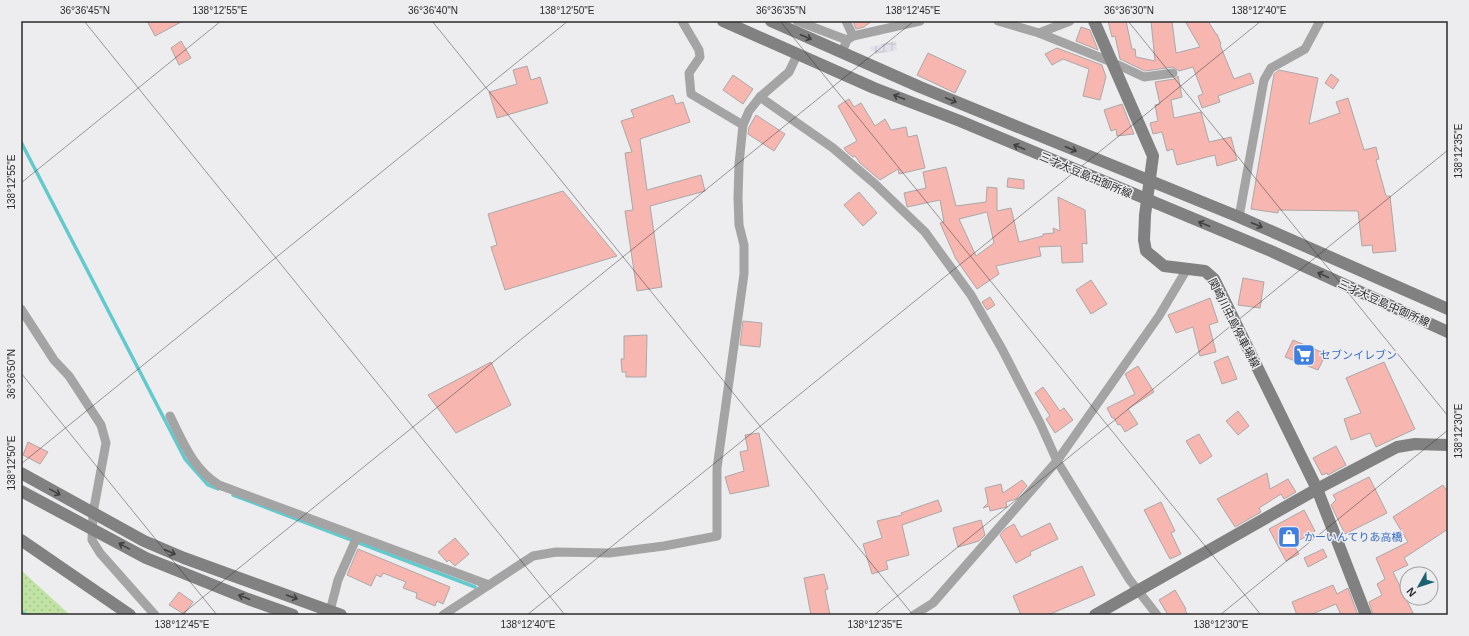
<svg xmlns="http://www.w3.org/2000/svg" width="1469" height="636" viewBox="0 0 1469 636" font-family="Helvetica,'Noto Sans JP',sans-serif">
  <defs>
    <pattern id="industrial-grid" width="8" height="8" patternUnits="userSpaceOnUse"><rect width="8" height="8" fill="#e0e1ea"/><path d="M0 4h8M4 0v8" fill="none" stroke="#c0c1c9"/></pattern>
    <pattern id="grass-dots" width="8" height="8" patternUnits="userSpaceOnUse"><rect width="8" height="8" fill="#c0e2a2"/><path d="M2 2h.1M6 6h.1" fill="none" stroke="#a5c28c" stroke-width="1.8" stroke-linecap="round"/></pattern>
  </defs>
  <rect width="100%" height="100%" fill="#ededef"/>
  <path fill="url(#industrial-grid)" d="M896 41 897 50 875 54V51H871L870 47Z"/>
  <path fill="url(#grass-dots)" d="M21 570 70 615H21Z"/>
  <g fill="none" stroke-linecap="round" stroke-linejoin="round">
    <g stroke="#62cacd" stroke-width="3.5">
      <path d="M21 142 185 459 208 485 218 489"/>
      <path d="M233 495 475 587"/>
      <path d="M21 612 27 615"/>
    </g>
  </g>
  <g fill="#f8b6b1" stroke="#aaa8a7" fill-rule="evenodd">
    <path d="M147 21H183L155 36Z"/>
    <path d="M853 21H872L864 27 856 29Z"/>
    <path d="M1108 21H1126L1132 49H1135L1136 57 1155 61 1151 21H1172L1176 53 1200 47 1185 21H1208L1216 34H1217L1221 44 1220 45 1234 79 1250 73 1254 83 1218 96 1220 102 1202 108 1198 96 1203 94 1193 67 1179 71 1173 67 1145 71 1120 59 1115 36 1112 37Z"/>
    <path d="M1081 27 1090 30 1098 50 1076 41Z"/>
    <path d="M181 41 191 58 179 65 171 48Z"/>
    <path d="M1057 48 1102 65 1106 77 1100 100 1083 96 1089 69 1063 59 1052 65 1045 54Z"/>
    <path d="M928 53 966 71 955 93 917 75Z"/>
    <path d="M527 66 531 80 540 77 548 103 497 118 489 92 517 84 513 70Z"/>
    <path d="M1279 70 1318 78 1309 124 1340 113 1336 102 1348 98 1364 150 1376 147 1379 159 1376 160 1386 196H1390L1396 251 1373 253 1372 245 1362 246 1358 211 1278 210V213L1251 209 1274 74Z"/>
    <path d="M1331 74 1339 80 1333 89 1325 83Z"/>
    <path d="M733 75 753 89 743 104 723 90Z"/>
    <path d="M1178 76 1182 97 1171 100 1174 118 1201 112 1209 142 1231 137 1237 160 1217 166 1215 155 1177 165 1173 149 1167 151 1162 132 1153 134 1150 123 1158 121 1155 105 1160 104 1155 82 1174 79Z"/>
    <path d="M673 95 676 104 683 102 690 122 640 139 647 190 701 175 705 191 650 206 662 287 637 291 625 211 633 210 625 153 632 152 621 121 634 117 631 110Z"/>
    <path d="M849 99 854 107 861 103 875 126 885 119 891 130 906 127 908 137 917 135 925 168 899 174 898 169 880 180 860 163 855 156 853 157 846 151 844 148 857 141 838 106Z"/>
    <path d="M1122 104 1134 134 1117 136 1116 129 1111 131 1104 110Z"/>
    <path d="M756 115 785 134 774 151 748 134 749 127Z"/>
    <path d="M946 167 956 206 986 202 987 187 997 188V211L1011 208 1019 242 1043 236V234L1054 233 1053 228 1060 231 1058 197 1085 210 1087 244 1082 243 1083 262 1062 263 1061 246 1039 247 1041 256 996 266 999 274 977 289 956 259 940 223 944 222 940 200 907 207 904 193 926 188 923 172ZM987 212 994 243 976 256 959 219Z"/>
    <path d="M1008 178 1024 180V189L1007 187Z"/>
    <path d="M563 191 617 256 505 290 491 247 497 245 488 214Z"/>
    <path d="M859 192 877 213 863 226 844 205Z"/>
    <path d="M1243 278 1264 282 1260 308 1238 305Z"/>
    <path d="M1091 280 1107 304 1091 314 1076 290Z"/>
    <path d="M990 297 995 305 987 310 982 302Z"/>
    <path d="M1210 298 1218 322 1209 325 1216 352 1200 356 1193 327 1176 333 1168 315Z"/>
    <path d="M743 321 762 323 760 347 740 345Z"/>
    <path d="M647 335 646 377H626V372H622L621 359H624V336Z"/>
    <path d="M1293 340 1326 354 1318 370 1285 357Z"/>
    <path d="M1228 356 1237 379 1222 384 1214 362Z"/>
    <path d="M491 362 511 405 456 433 428 395Z"/>
    <path d="M1384 362 1415 429 1376 447 1370 433 1351 440 1344 419 1361 413 1346 378Z"/>
    <path d="M1138 366 1154 392 1128 409 1138 424 1125 432 1120 424 1118 425 1114 418H1112L1107 408 1135 394 1125 374Z"/>
    <path d="M1043 387 1060 411 1064 408 1073 420 1055 433 1046 419 1050 416 1035 393Z"/>
    <path d="M1238 411 1249 426 1238 435 1226 421Z"/>
    <path d="M759 433 769 486 730 494 725 477 744 471 740 452 748 450 745 435Z"/>
    <path d="M1199 434 1212 456 1200 464 1186 441Z"/>
    <path d="M28 442 48 452 40 464 23 455Z"/>
    <path d="M1336 446 1346 465 1328 475 1327 473 1322 475 1313 458Z"/>
    <path d="M1267 473 1270 489 1288 479 1296 492 1284 499 1281 494 1259 508 1261 512 1235 527 1217 499Z"/>
    <path d="M1369 477 1387 513 1345 534 1331 505 1336 500 1333 495Z"/>
    <path d="M1022 480 1027 486 1016 499 1006 502 1007 507 990 511 989 506 983 508 988 503 985 488 1001 484 1003 493Z"/>
    <path d="M1443 485 1448 492V529L1404 558 1408 565 1393 572 1414 615H1373L1369 602 1382 595 1377 584 1385 579 1376 558 1408 542 1393 517Z"/>
    <path d="M938 500 942 511 902 525 909 555 886 561 888 569 872 574 863 544 882 538 877 521 902 515 901 513Z"/>
    <path d="M1161 502 1175 531 1171 533 1181 554 1170 559 1144 510Z"/>
    <path d="M1304 510 1315 531 1293 544 1299 554 1286 561 1269 529Z"/>
    <path d="M981 520 985 535 979 541 958 547 953 528Z"/>
    <path d="M1050 523 1058 539 1030 552 1031 555 1016 563 1000 535 1005 529 1014 524 1021 537Z"/>
    <path d="M455 538 469 554 455 566 449 560 447 562 438 552Z"/>
    <path d="M358 549 450 587 443 604 437 601 435 606 416 598 417 593 403 588 406 582 383 573 381 577 376 575 371 586 347 575Z"/>
    <path d="M1323 549 1327 557 1308 567 1304 558Z"/>
    <path d="M1082 566 1095 595 1048 615H1021L1013 596Z"/>
    <path d="M824 574 828 589 825 590 830 615H811L804 578Z"/>
    <path d="M1333 585 1337 594 1348 588 1358 615H1341L1336 604 1310 615H1297L1292 602Z"/>
    <path d="M1175 590 1186 609 1185 610 1188 615H1168L1159 600Z"/>
    <path d="M179 592 193 602 184 614 169 605Z"/>
  </g>
  <g fill="none" stroke-linecap="round" stroke-linejoin="round">
    <g stroke="#a5a4a5" stroke-width="9">
      <path d="M682 21 699 50 700 57 689 73 691 94 743 125"/>
      <path d="M797 21 847 40"/>
      <path d="M846 21 853 36"/>
      <path d="M998 21 1039 33 1070 21"/>
      <path d="M1039 33 1114 63 1144 77 1173 73"/>
      <path d="M842 52 847 40 853 36 920 21"/>
      <path d="M760 97 833 148 875 184 925 232 971 295 1002 349 1040 423 1057 461 1129 579 1157 615"/>
      <path d="M1239 217 1264 80 1271 68 1305 49 1320 21"/>
      <path d="M21 309 54 360 69 376 101 425 106 443 93 513 92 540 100 553 155 615"/>
      <path d="M170 416C183 442 193 469 219 485L489 585"/>
      <path d="M330 611 338 580 357 537"/>
      <path d="M443 615 533 556 556 552 609 553 664 546 717 536V468L744 274V245L739 225 738 198 739 164 743 125 749 111 760 97 789 72 797 55"/>
      <path d="M914 615 933 603 1057 461 1159 316 1187 269"/>
    </g>
    <g stroke="#828182" stroke-width="12">
      <path d="M723 21 874 88 960 121 1271 251 1448 332"/>
      <path d="M771 21 920 87 1239 217 1448 309"/>
      <path d="M1094 21 1153 156 1145 215 1144 240 1146 251 1164 266 1205 271 1214 279 1317 489 1366 615"/>
      <path d="M21 473 144 541 184 558 341 615"/>
      <path d="M21 491 146 558 248 599 293 615"/>
      <path d="M21 540 130 615"/>
      <path d="M1095 615 1317 489 1397 447 1415 444 1448 445"/>
    </g>
  </g>
  <defs><path id="oneway-shaft" d="M-6 0H5M1.5-3L5.5 0L1.5 3" fill="none" stroke-width="1.6" stroke-linecap="round" stroke-linejoin="round"/></defs>
  <g stroke="#404041">
    <use href="#oneway-shaft" transform="translate(806 37) rotate(23)"/>
    <use href="#oneway-shaft" transform="translate(899 97) rotate(-158)"/>
    <use href="#oneway-shaft" transform="translate(951 100) rotate(22)"/>
    <use href="#oneway-shaft" transform="translate(1019 147) rotate(-157)"/>
    <use href="#oneway-shaft" transform="translate(1071 149) rotate(23)"/>
    <use href="#oneway-shaft" transform="translate(1204 224) rotate(-158)"/>
    <use href="#oneway-shaft" transform="translate(1257 225) rotate(23)"/>
    <use href="#oneway-shaft" transform="translate(1323 275) rotate(-155)"/>
    <use href="#oneway-shaft" transform="translate(55 492) rotate(29)"/>
    <use href="#oneway-shaft" transform="translate(124 546) rotate(-151)"/>
    <use href="#oneway-shaft" transform="translate(170 552) rotate(24)"/>
    <use href="#oneway-shaft" transform="translate(244 597) rotate(-159)"/>
    <use href="#oneway-shaft" transform="translate(292 597) rotate(19)"/>
  </g>
  <path fill="none" stroke="#2a2a2b" stroke-width="1" stroke-opacity="0.45" d="M84 21 565 615M432 21 913 615M780 21 1261 615M1128 21 1448 416M21 183 221 21M21 373 217 615M21 464 568 21M181 615 914 21M527 615 1261 21M874 615 1448 150M1220 615 1448 430"/>
  <defs>
    <g id="supermarket-square" transform="scale(1.15)"><rect x="-9" y="-9" width="18" height="18" rx="4" fill="#3f7fe0" stroke="#ededef"/><path d="M-6-5.5h2.5l.6 2H6L4.5 2H-2.5L-4.4-4H-6ZM-1.5 3.2a1.3 1.3 0 1 0 .1 0ZM3 3.2a1.3 1.3 0 1 0 .1 0Z" fill="#fff"/></g>
    <g id="shop-square" transform="scale(1.15)"><rect x="-9" y="-9" width="18" height="18" rx="4" fill="#3f7fe0" stroke="#ededef"/><path d="M-5-2.5h2.3a2.7 3.5 0 0 1 5.4 0H5L5.5 6h-11ZM-1.5-2.5h3a1.5 2.3 0 0 0-3 0Z" fill="#fff"/></g>
  </defs>
  <g fill-rule="evenodd">
    <use href="#supermarket-square" x="1304" y="355"/>
    <use href="#shop-square" x="1289" y="537"/>
  </g>
  <g text-anchor="middle" dominant-baseline="central" stroke-width="3" stroke-linejoin="round" paint-order="stroke">
    <g font-size="11" fill="#2a2a2b" stroke="#ededef">
      <text transform="translate(1086 175) rotate(23)">三才大豆島中御所線</text>
      <text transform="translate(1384 303) rotate(24)">三才大豆島中御所線</text>
      <text transform="translate(1234 323) rotate(63)">関崎川中島停車場線</text>
    </g>
    <g font-size="11" fill="#366cbe" stroke="#ededef" text-anchor="start">
      <text x="1320" y="355">セブンイレブン</text>
      <text x="1304" y="537">かーいんてりあ高橋</text>
    </g>
  </g>
  <rect width="1469" height="636" fill="none" stroke="#ededef" stroke-width="44"/>
  <g transform="translate(1419 586) rotate(231)"><circle r="19" fill="#ededef" stroke="#9f9fa1"/>
  <path d="M0-3L7 15L0 10L-7 15Z" fill="#1a6272"/>
  <text y="-6" font-size="11" font-weight="bold" text-anchor="middle" fill="#2a2a2b">N</text>
  </g>
  <rect x="22" y="22" width="1425" height="592" fill="none" stroke="#2a2a2b" stroke-width="1.5"/>
  <g font-size="10" text-anchor="middle" fill="#2a2a2b">
    <text x="85" y="14">36°36'45"N</text>
    <text x="220" y="14">138°12'55"E</text>
    <text x="433" y="14">36°36'40"N</text>
    <text x="567" y="14">138°12'50"E</text>
    <text x="781" y="14">36°36'35"N</text>
    <text x="913" y="14">138°12'45"E</text>
    <text x="1129" y="14">36°36'30"N</text>
    <text x="1259" y="14">138°12'40"E</text>
    <text transform="translate(1458 151) rotate(-90)" y="4">138°12'35"E</text>
    <text transform="translate(11 182) rotate(-90)" y="4">138°12'55"E</text>
    <text transform="translate(11 374) rotate(-90)" y="4">36°36'50"N</text>
    <text transform="translate(1458 431) rotate(-90)" y="4">138°12'30"E</text>
    <text transform="translate(11 463) rotate(-90)" y="4">138°12'50"E</text>
    <text x="182" y="628">138°12'45"E</text>
    <text x="528" y="628">138°12'40"E</text>
    <text x="875" y="628">138°12'35"E</text>
    <text x="1221" y="628">138°12'30"E</text>
  </g>
</svg>
